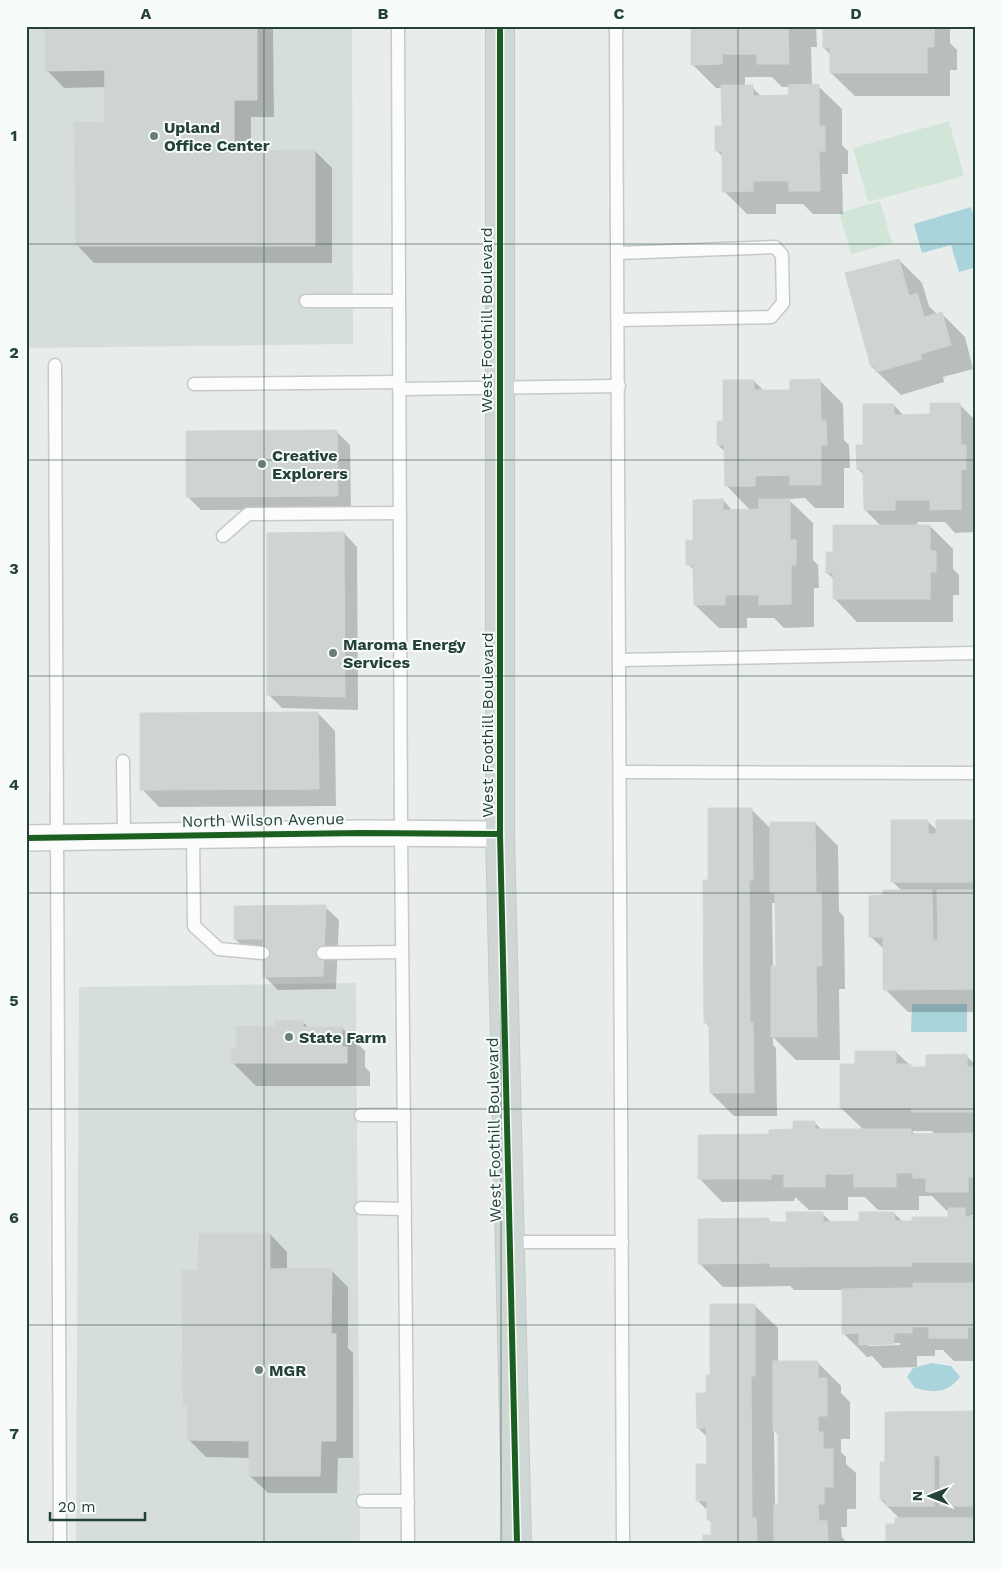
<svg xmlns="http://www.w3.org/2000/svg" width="1002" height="1569" viewBox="0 0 1002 1569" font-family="'Work Sans',sans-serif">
  <rect width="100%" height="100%" fill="#e8edeb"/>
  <g fill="#d6dedb">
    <path d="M26 26H352L353 344 26 348Z"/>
    <path d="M356 983 360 1543H76L79 987Z"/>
  </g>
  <g fill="#d1e6d8">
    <path d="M949 121 964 176 868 202 853 148Z"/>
    <path d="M880 201 892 243 851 254 839 213Z"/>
  </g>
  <g fill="#a9d4db">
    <path d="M971 207 976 222V267L959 272 951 245 922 253 914 224Z"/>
    <path d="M912 1004H967V1032H911Z"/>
    <path d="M932 1363 951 1366 960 1377C946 1394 935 1393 915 1388L907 1377 913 1368Z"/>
  </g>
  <g fill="#0003" fill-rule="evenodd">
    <path d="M46 26H273L274 117H251V152L315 151 332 168V263H94L77 245 105 123 106 87 64 88 47 70Z"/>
    <path d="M689 26H816L817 47H811L812 86H818L842 109V145L848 151V174H842L843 214H813L803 204H776V214H747L724 191 723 157 716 150 723 127V88H716L692 64V30ZM745 77H772L782 87H789L790 96 762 97 752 87H745Z"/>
    <path d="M831 26H950V43L957 50V70H950V96H855L831 73V55L824 48Z"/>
    <path d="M899 260 922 283 929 306 937 314 941 313 965 337 973 369 943 377 944 382 901 395 872 367 847 274Z"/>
    <path d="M754 381 764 391H791L820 381 843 404 844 440 849 445 850 468H844V508H815L805 498 788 499 813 523V560L818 565 819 588H814V627L784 628 774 618H747V628H719L695 605V571L688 564 694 541 723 500 733 511H751L726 485 725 452 718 445 725 422Z"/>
    <path d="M894 405 904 416 931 415 960 405 976 421V532L955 533 945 522H917L918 526H930L953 549V569L959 575V595H953V622H857L834 598V579L827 573 834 553 881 526 865 510V476L858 469 865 446Z"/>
    <path d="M337 432 350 445 351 509 201 510 187 496Z"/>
    <path d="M344 533 357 547 358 710 282 708 269 695Z"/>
    <path d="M318 713 335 731 336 806 159 807 142 789Z"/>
    <path d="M752 810 771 829 815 823 838 846 839 911 844 917 845 989H839L840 1060H796L773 1037V1045L776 1048 777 1116H734L711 1093 710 1028 706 1023 709 881ZM772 903H777V967H773Z"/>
    <path d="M927 821 938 831 976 821V1012H908L885 989V950L870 936 884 896 902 891 893 882Z"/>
    <path d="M325 907 339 920 336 989 278 990 264 976V952H249L235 939Z"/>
    <path d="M26 930 27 988H26Z"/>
    <path d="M303 1022 309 1028H342L365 1051V1067L370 1072V1086H256L233 1063 277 1027Z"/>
    <path d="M896 1052 914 1069H927L966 1056 976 1065V1215H970L976 1218V1361H954L943 1350H935V1356H917V1367L883 1368 872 1356 867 1357 843 1333V1290H794L790 1286 723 1287 699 1263 768 1219 772 1223H788L822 1213 832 1223H860L894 1213 903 1222 949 1218V1213L932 1196H919V1210H878L865 1197H848V1210H809L795 1197 794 1201 722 1202 699 1178 770 1136 795 1130 814 1122 822 1130H864L841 1108 856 1065ZM912 1131H932L936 1135H915ZM867 1343H900V1345L869 1346Z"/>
    <path d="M26 1104 27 1105 28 1163H26Z"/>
    <path d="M270 1234 287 1252V1270H331L348 1287V1348L353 1353V1458H338L337 1493H268L250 1476V1458L206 1457 189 1440 188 1408 184 1404 199 1271Z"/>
    <path d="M26 1279 27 1337H26Z"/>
    <path d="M754 1305 778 1328V1363L817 1362 841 1386V1393L850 1402V1439H841V1452L846 1457V1464L856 1473V1509H847V1527H841L842 1537 847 1543H705L713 1537 712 1523 708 1519V1511L698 1501 708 1465 707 1437 698 1428 711 1376ZM774 1430 779 1435V1506H775Z"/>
    <path d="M26 1361 28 1362V1420H26Z"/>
    <path d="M976 1412V1543L896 1526 900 1519 881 1500 886 1463Z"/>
    <path d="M26 1451 29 1453V1511H26Z"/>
    <path d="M26 1533 29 1536V1543H26Z"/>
  </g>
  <g fill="#cfd4d2" stroke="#d1d6d4">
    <path d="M45 26H257V100H234V151L315 150V246H76L74 122H104L105 70 45 71Z"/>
    <path d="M691 26H788L789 64H757V54H722V64L691 65Z"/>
    <path d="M934 26V47H927V73H830V48H823V27Z"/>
    <path d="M819 84V126H825V151H819L820 191H789V181H753V191L722 192V151H715V126H722L721 85H753V96L789 95 788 85Z"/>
    <path d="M899 259 909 296 917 293 924 317 942 312 951 345 920 354 922 359 876 372 875 366 871 367 845 273Z"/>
    <path d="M820 379 821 421H826L827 445H821V485H790V475L755 476V486H725L724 445H717V421H723V380H754V390H790V380Z"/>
    <path d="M930 403H960L961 445H966V469L961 470V509L930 510V500H895V510H864L863 469 857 470 856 445H863V404H894V415L930 414Z"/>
    <path d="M337 430 338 496 186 497V431Z"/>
    <path d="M723 499V510L759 509V499H790V540H796V565H791V604L759 605V595H725V605H694L693 565H686V540H693V500Z"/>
    <path d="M833 525H930V551H936V572H930V599H833V573H826V552H833Z"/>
    <path d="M344 532 345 697 267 695V533Z"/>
    <path d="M318 712 319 789 140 790V713Z"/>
    <path d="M708 808H752L753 880H749L750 1023H753L754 1093H710L709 1023H704L703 880H708Z"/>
    <path d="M891 820H928V834H936V820H976L975 882H891Z"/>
    <path d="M770 822H815L816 893H821L822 966H816L817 1037H771V966H776L775 893H770Z"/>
    <path d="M883 890H932L933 940H938L937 890H976V989L883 990V937H869V896L883 895Z"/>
    <path d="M326 905 323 976 263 977V939H234V906Z"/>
    <path d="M303 1020V1027H342V1047H347V1063H231V1048H236V1026H275V1021Z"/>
    <path d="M855 1051H896V1064H911V1067H926V1055L967 1054V1067H976V1112H912L911 1108H840V1064H855Z"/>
    <path d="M793 1121H815V1129H911V1134L976 1133V1177H968V1192H926V1178H913V1173H896V1187H854V1174H825V1187H784V1174H771V1179H698V1135L769 1134V1130L793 1129Z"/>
    <path d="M948 1208H965V1217H976V1262H912V1266L770 1267V1263L698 1264V1219L769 1218V1222H787L786 1212H823V1222L859 1221V1212H894L895 1221H912V1217H948Z"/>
    <path d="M199 1233H270V1269L332 1268 331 1334H336V1441H321L320 1476H249V1441L187 1440V1405H183L182 1270H198Z"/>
    <path d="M913 1283H976V1327H967L968 1338H929V1327H912V1333H894V1344L859 1345V1333L842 1334V1289L913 1288Z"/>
    <path d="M710 1304H755V1376H751L752 1518H756L757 1543H703V1535H711V1520H707V1501H696V1464H707L706 1428H697L696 1393H706V1375H710Z"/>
    <path d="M773 1361H818V1378H827V1416H818V1432H823V1449H833V1487H824V1504H818L819 1521H827L828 1543H774V1505H778V1431H773Z"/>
    <path d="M976 1411V1506H940V1456H934V1506H886V1500H880V1462H885V1412Z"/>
    <path d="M895 1518H975L976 1543H886V1524H895Z"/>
  </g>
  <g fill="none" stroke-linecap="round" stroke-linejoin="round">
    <g stroke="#c5cac8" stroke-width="15">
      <g id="service">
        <path d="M398 26 401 834 408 1543"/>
        <path d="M616 26 623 1543"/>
        <path d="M618 253 775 247 782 255 783 303 771 317 618 320"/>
        <path d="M306 301H399"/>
        <path d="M55 365 60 1543"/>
        <path d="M194 384 399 382"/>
        <path d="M399 389 619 386"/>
        <path d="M223 536 248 514 400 513"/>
        <path d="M619 660 976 653"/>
        <path d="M123 761 124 836"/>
        <path d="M620 772 976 773"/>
        <path d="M193 835 194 926 219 949 263 953"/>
        <path d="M323 953 402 952"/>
        <path d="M361 1115H404"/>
        <path d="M361 1208 405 1209"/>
        <path d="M510 1242H622"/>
        <path d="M363 1501H408"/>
      </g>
    </g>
    <g stroke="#c5cac8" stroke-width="28">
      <path id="minor" d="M26 838 362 833 500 834"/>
    </g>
    <g stroke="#c3ccc9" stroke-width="30">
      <path id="primary" d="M500 26V834L517 1543"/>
    </g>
    <use href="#service" stroke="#fcfcfc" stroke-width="12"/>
    <use href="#minor" stroke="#fcfcfc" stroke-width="25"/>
    <use href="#primary" stroke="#cfd7d5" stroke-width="28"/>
    <g stroke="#f7fbf9" stroke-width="9">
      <g id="cycleway">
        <path d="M500 26V834L517 1543"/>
        <path d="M26 838 362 833 500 834"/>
      </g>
    </g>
    <use href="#cycleway" stroke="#1b5e20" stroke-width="6"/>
  </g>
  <path fill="none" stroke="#24423a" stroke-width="1" stroke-opacity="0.55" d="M264 26V1543M501 26V1543M738 26V1543M26 244H976M26 460H976M26 676H976M26 893H976M26 1109H976M26 1325H976"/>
  <g fill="#697e78" stroke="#f7fbf9" stroke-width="2">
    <circle cx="154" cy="136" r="5"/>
    <circle cx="262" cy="464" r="5"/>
    <circle cx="333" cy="653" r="5"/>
    <circle cx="289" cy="1037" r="5"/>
    <circle cx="259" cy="1370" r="5"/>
  </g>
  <g text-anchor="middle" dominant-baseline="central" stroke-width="4" stroke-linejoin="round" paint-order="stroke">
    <g font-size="16" font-weight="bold" fill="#24423a" stroke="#f7fbf9" text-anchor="start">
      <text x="164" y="127">Upland<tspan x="164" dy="18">Office Center</tspan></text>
      <text x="272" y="455">Creative<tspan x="272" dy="18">Explorers</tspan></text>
      <text x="343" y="644">Maroma Energy<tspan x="343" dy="18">Services</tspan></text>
      <text x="299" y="1037">State Farm</text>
      <text x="269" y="1370">MGR</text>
    </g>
    <g font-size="16" fill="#24423a" stroke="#f7fbf9">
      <text transform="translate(486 320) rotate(-90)">West Foothill Boulevard</text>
      <text transform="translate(487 725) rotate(-90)">West Foothill Boulevard</text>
      <text transform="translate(263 820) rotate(-1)">North Wilson Avenue</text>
      <text transform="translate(494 1130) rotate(-91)">West Foothill Boulevard</text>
    </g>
  </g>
  <rect width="1002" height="1569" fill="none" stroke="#f7fbf9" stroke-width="55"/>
  <g transform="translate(930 1496) rotate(270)" stroke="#f7fbf9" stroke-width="4" paint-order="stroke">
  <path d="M0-4L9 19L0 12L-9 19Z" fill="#24423a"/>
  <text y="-8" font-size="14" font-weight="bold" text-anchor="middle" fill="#24423a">N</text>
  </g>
  <path d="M50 1512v8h95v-8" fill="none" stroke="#24423a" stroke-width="2.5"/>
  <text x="58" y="1512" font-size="15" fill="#24423a" stroke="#f7fbf9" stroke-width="4" paint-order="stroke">20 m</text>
  <rect x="28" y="28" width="946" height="1514" fill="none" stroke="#24423a" stroke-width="2"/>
  <g font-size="16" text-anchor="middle" font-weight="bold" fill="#24423a">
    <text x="146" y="19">A</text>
    <text x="383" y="19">B</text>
    <text x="619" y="19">C</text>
    <text x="856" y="19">D</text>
    <text x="14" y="141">1</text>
    <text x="14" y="358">2</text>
    <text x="14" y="574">3</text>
    <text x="14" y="790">4</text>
    <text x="14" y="1006">5</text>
    <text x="14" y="1223">6</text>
    <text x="14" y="1439">7</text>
  </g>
</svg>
